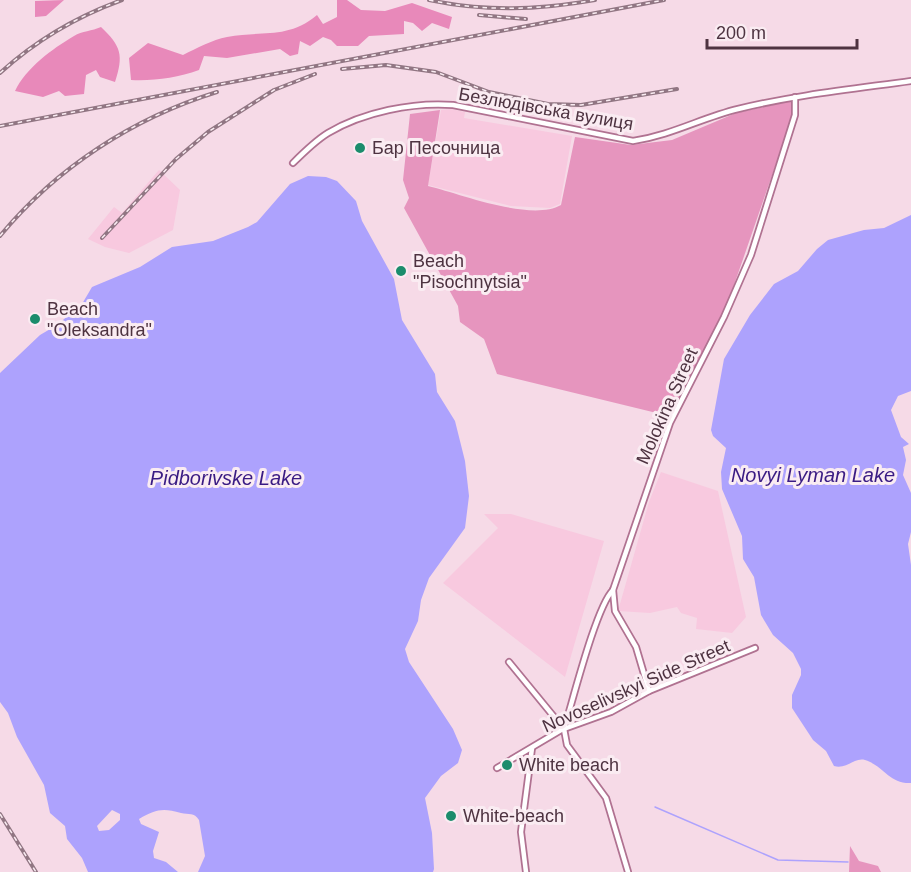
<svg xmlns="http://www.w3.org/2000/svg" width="911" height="872" viewBox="0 0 911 872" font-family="Arial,sans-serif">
  <rect width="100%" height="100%" fill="#f6dae7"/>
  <g fill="#f8c9df">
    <path d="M451 109 465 112 464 118 572 136 560 204 550 208 511 206 428 185 441 110Z"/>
    <path d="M159 170 180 190 173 230 129 253 105 247 88 239 114 207 122 213Z"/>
    <path d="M661 472 718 491 746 617 732 633 696 629 697 618 681 613 677 607 650 613 618 611 649 502Z"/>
    <path d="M484 514H511L604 541 565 677 443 583 498 528Z"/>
  </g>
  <g fill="#e695be">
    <path d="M791 101 793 115 725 311 669 416 497 374 484 339 460 322 458 306 404 208 409 198 403 180 410 114 440 110 428 186C461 194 531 222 561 205L575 137 631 145 672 140 736 113Z"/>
    <path d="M850 846 859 861 878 866 881 872H849Z"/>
  </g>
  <g fill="#e889ba">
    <path d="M64 0 46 16 35 17V1Z"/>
    <path d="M337 0H347L361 10 385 11 412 3 452 17 449 29 432 23 422 31 413 23 404 21V34L369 36 358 46H337L331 40 323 37 310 46 300 41 298 54 290 56 280 49 227 58 204 56 199 70C177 78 154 81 131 80L129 58 148 43 183 55C197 48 212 40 227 37 262 30 287 40 317 15L323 24 337 17Z"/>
    <path d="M101 27C121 46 124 55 115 82L100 77 96 70 86 75 84 94 65 96 59 91 43 97 15 91C26 68 52 49 74 36 82 31 92 31 101 27Z"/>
  </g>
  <g fill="#ada2fd" fill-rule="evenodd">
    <path d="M308 176 326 177 337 181 356 201 362 221 394 279 402 320 435 374 437 392 455 421 465 461 469 496 465 528 429 578 421 600 418 621 405 649 409 662 453 729 462 750 458 763 441 776 425 798 432 833 434 869 433 872H198L205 856 199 820C194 812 189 815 181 813 163 808 156 809 139 819L141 824 159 832 153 851 154 858 166 862 178 872H88L82 858 67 839 65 826 50 813 44 785 17 737 8 713 0 702V373L40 335 57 325 82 304 92 287 140 267 172 247 213 241 248 227 257 222 290 184ZM112 810 120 814V820L109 830 99 831 97 826Z"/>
    <path d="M911 215V391L898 396 891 410 901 437 909 444 903 447 906 460 903 475 911 493V532L908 544 911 565V783C889 784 884 766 865 760 854 757 846 770 834 766L826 751 813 740 792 708V695L801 675V669L793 653 773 635 761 615 754 577 743 559 742 536 722 489 721 472 726 448 713 436 711 430 724 359 750 315 774 284 798 271 817 249 828 240 864 230 884 228Z"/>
  </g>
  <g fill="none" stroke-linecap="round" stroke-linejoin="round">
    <path stroke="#ada2fd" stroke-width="1.5" d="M655 807 778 860 848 862"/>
    <g stroke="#b07291" stroke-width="8">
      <g id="street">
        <path d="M293 163C304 152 315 141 328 133 363 112 413 102 453 105L633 141C672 135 701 118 738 109 795 95 853 89 911 81"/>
        <path d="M613 590 615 611 636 647 649 691"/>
        <path d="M509 662 564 729 567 745 606 798 628 872"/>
        <path d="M564 729C573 700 596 607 613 590L670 423 724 317 751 255 795 115V97"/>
        <path d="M497 768 561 730 611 712 649 691 755 648"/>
        <path d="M526 872 521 832 532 748"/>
      </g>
    </g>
    <use href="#street" stroke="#fff" stroke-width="4.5"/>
    <g stroke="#917683" stroke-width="4">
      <g id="rail">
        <path d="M429 0C486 12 538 10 595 0"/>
        <path d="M479 15 526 19"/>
        <path d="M342 69 386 65 436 72 489 92 548 104 581 105 677 89"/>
        <path d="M0 73C35 41 78 16 122 0"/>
        <path d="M0 126 664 0"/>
        <path d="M0 236C56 168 133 118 217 92"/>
        <path d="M102 238 176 159 208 132 274 90 315 74"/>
        <path d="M0 814 36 872"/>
      </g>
    </g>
    <use href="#rail" stroke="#faecf2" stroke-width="1.5" stroke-dasharray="4.5" stroke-linecap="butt"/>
  </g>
  <g fill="#1b8c6c" stroke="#faecf2" stroke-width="2">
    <circle cx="360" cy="148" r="6"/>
    <circle cx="401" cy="271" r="6"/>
    <circle cx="35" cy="319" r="6"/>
    <circle cx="507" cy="765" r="6"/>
    <circle cx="451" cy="816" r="6"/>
  </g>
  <g text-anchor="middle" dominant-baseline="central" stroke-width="6" stroke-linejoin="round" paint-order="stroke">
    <g font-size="18" fill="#4e3341" stroke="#faecf2">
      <text transform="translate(546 109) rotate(10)">Безлюдівська вулиця</text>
      <text transform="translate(667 406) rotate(-66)">Molokina Street</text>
      <text transform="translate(636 686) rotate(-24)">Novoselivskyi Side Street</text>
    </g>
    <g font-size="18" fill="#4e3341" stroke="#faecf2" text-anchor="start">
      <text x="372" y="148">Бар Песочница</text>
      <text x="413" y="261">Beach<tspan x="413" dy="21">"Pisochnytsia"</tspan></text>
      <text x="47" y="309">Beach<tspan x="47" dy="21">"Oleksandra"</tspan></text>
      <text x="519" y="765">White beach</text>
      <text x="463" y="816">White-beach</text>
    </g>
    <g font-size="20" font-style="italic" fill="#3a1b83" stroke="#faecf2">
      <text x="813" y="475">Novyi Lyman Lake</text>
      <text x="226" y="478">Pidborivske Lake</text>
    </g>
  </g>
  <path d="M707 39v9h150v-9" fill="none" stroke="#4e3341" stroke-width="3"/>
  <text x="716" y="39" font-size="18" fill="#4e3341" stroke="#faecf2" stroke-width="4.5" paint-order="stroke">200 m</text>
</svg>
